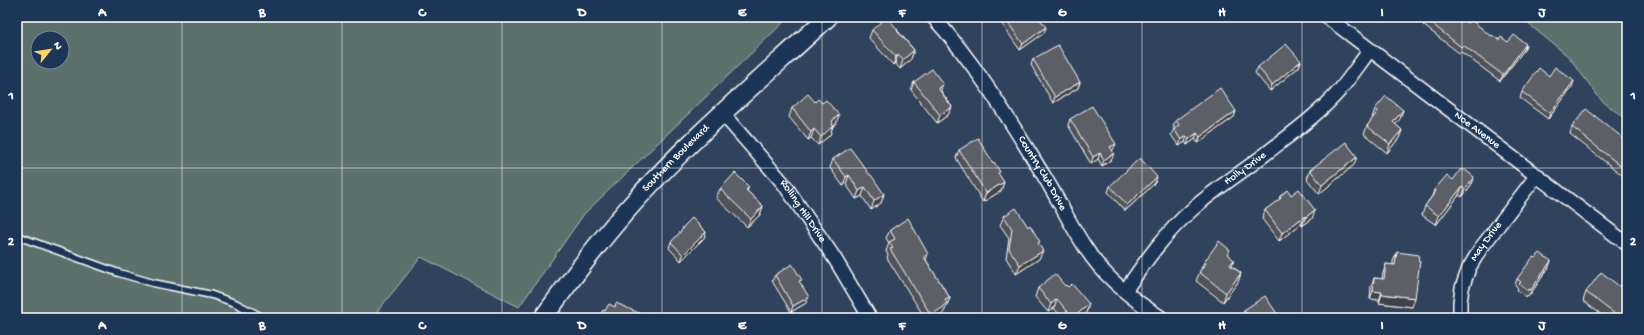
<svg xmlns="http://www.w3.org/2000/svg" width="1644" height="335" viewBox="0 0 1644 335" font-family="'Gochi Hand',sans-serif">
  <rect width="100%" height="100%" fill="#30425c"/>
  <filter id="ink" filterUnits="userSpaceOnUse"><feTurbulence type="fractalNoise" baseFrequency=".025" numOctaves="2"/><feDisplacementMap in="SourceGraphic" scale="8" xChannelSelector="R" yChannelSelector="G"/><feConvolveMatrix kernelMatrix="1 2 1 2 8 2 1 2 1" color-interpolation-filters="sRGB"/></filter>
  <g filter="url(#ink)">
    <g fill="#5c716c" stroke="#aeb8b6" fill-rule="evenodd">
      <path d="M17 17H789L584 214 519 307 421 257 372 318H17ZM38 38H62V62H38Z"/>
      <path d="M1520 17H1627V120L1601 100 1569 57Z"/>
    </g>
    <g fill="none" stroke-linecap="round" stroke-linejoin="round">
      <g stroke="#fff" stroke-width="9">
        <path id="lane" d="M17 236 119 273 153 283 212 295 235 303 264 318"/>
      </g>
      <g stroke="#fff" stroke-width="16">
        <g id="street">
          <path id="s1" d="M933 17C977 65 1010 121 1044 176 1058 199 1070 224 1085 247 1103 276 1133 300 1162 318"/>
          <path id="s2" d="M1327 17 1627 244"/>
          <path id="s3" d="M723 114 784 184 835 259 870 318"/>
          <path id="s4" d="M1125 291C1146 260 1167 231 1195 207 1218 187 1244 171 1268 152 1291 134 1320 113 1339 91 1350 78 1360 63 1370 50"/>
          <path id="s5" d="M1460 318V302L1462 288 1469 268 1481 248 1537 175"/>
        </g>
      </g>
      <g stroke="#fff" stroke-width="21">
        <g id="secondary">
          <path id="s6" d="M543 318C570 281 597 244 627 210 688 140 760 80 828 17"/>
        </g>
      </g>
      <use href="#lane" stroke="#1d3557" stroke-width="6"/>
      <use href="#street" stroke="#1d3557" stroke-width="13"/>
      <use href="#secondary" stroke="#1d3557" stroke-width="18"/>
    </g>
    <g fill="#4f5258" stroke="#fff">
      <path d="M997 17H1038L1044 33 1020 50Z"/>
      <path d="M1426 19 1467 23 1499 40 1508 42 1526 44 1524 50 1500 81 1461 52 1459 53 1423 25Z"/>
      <path d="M872 30 898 31 914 50 911 59 900 69 895 63 893 65 869 38Z"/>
      <path d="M1033 59 1080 82 1078 88 1053 103 1031 65Z"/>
      <path d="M1301 61 1299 67 1270 91 1255 73 1258 67Z"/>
      <path d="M1549 76 1572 87 1548 119 1520 98 1522 92Z"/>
      <path d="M914 82 941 91 952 107 948 115 937 123 911 90Z"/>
      <path d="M815 102 836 124 833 126 830 135 818 145 811 138 808 140 789 117 792 108Z"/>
      <path d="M1375 109 1400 119 1395 124 1402 130 1399 138 1387 153 1364 134 1367 126 1373 118H1372Z"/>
      <path d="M1236 111 1234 117 1198 143 1195 139 1187 145 1185 142 1179 146 1171 135 1174 129V128L1173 126 1176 120Z"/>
      <path d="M1070 119 1113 150H1112V159L1102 166 1098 159 1091 164 1068 125Z"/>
      <path d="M1572 127 1627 141V179L1570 134Z"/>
      <path d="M959 150 999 175 1004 182 1001 191 983 202 956 158Z"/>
      <path d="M833 159 884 194 881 203 871 210 862 196 856 199 846 184 843 186 830 168Z"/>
      <path d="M1354 165 1319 194 1307 179 1310 170Z"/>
      <path d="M1453 180 1471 185 1462 197 1459 195 1436 225 1422 215 1425 206 1432 196 1434 190Z"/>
      <path d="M1155 183 1125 211 1108 192 1110 186Z"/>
      <path d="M749 187 747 191 763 206 760 215 747 227 716 198 720 189Z"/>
      <path d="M1280 196 1312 219 1302 226 1301 224 1279 241 1262 219 1265 210 1279 200Z"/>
      <path d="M1004 216 1039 245V259L1016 274 1006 258 1009 238 1000 225Z"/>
      <path d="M683 227 706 232 704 238 681 261 669 248 671 242 682 231Z"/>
      <path d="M890 230 926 260 950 298 944 312 942 314 941 316 937 318H925L887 258 888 255 886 251 889 243 886 238Z"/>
      <path d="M1397 252 1412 307 1379 303V300L1370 299 1371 286 1374 278 1382 279 1383 273 1386 264 1393 265V261Z"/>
      <path d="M1228 256 1234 260 1232 266 1241 273 1238 282 1223 302 1196 281 1204 262Z"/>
      <path d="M1549 267 1529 296 1527 295 1526 297 1517 290 1518 288 1515 285 1517 279Z"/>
      <path d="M775 275 800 283 806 303 791 312 772 281Z"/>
      <path d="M1065 286 1068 287 1089 304 1086 313 1080 318H1062L1054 308 1048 312 1035 297 1038 288Z"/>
      <path d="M1619 286 1627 289V312L1623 318H1606L1583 301 1586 292Z"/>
      <path d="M1244 310 1280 318H1241Z"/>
    </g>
    <g fill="#404247" stroke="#fff">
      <path d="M1046 27 1044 33 1020 50 1023 44Z"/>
      <path d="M1526 44 1524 50 1500 81 1503 75Z"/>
      <path d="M914 50 911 59 900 69 903 60Z"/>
      <path d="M898 55 895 63 893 65 896 57Z"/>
      <path d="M1301 61 1299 67 1270 91 1272 85Z"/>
      <path d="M1574 81 1572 87 1548 119 1550 113Z"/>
      <path d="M1080 82 1078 88 1053 103 1055 97Z"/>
      <path d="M943 84 940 93 938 88Z"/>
      <path d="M952 107 948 115 937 123 940 115Z"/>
      <path d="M1403 110 1400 119 1390 131 1393 122Z"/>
      <path d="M1236 111 1234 117 1198 143 1200 137Z"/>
      <path d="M839 115 836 124 832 127 833 126 830 135 818 145 821 137 832 121Z"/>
      <path d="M814 129 811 138 808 140 811 132Z"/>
      <path d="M1402 130 1399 138 1387 153 1390 144Z"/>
      <path d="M1197 133 1195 139 1187 145 1189 139Z"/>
      <path d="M1187 136 1185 142 1179 146 1181 140Z"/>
      <path d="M1116 144 1113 150 1108 153 1110 147Z"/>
      <path d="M1100 153 1098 159 1091 164 1093 157Z"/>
      <path d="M1114 153 1112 159 1102 166 1104 160Z"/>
      <path d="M1357 157 1354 165 1319 194 1322 185Z"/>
      <path d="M849 175 846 184 843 186 846 177Z"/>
      <path d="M1157 177 1155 183 1125 211 1127 205Z"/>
      <path d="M1474 177 1471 185 1462 197 1465 189Z"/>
      <path d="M1004 182 1001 191 983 202 986 193Z"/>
      <path d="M865 187 862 196 856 199 859 191Z"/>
      <path d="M1462 187 1459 195 1436 225 1439 216Z"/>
      <path d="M884 194 881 203 871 210 874 201Z"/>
      <path d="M763 206 760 215 747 227 751 219Z"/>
      <path d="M1315 210 1312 219 1302 226 1306 217Z"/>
      <path d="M1305 216 1301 224 1279 241 1282 233Z"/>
      <path d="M706 232 704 238 681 261 683 255Z"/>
      <path d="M1043 251 1039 259 1016 274 1020 265Z"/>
      <path d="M928 254 925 263 924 257Z"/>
      <path d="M1551 261 1549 267 1529 296 1531 290Z"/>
      <path d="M1241 273 1238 282 1223 302 1226 293Z"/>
      <path d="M1373 291 1382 292 1379 300 1370 299Z"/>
      <path d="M1382 294 1415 298 1412 307 1379 303Z"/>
      <path d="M809 297 806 303 791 312 793 306Z"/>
      <path d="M950 298 944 312 942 314 941 316 937 318H930L931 315 945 300Z"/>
      <path d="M1057 299 1054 308 1048 312 1051 304Z"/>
      <path d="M1089 304 1086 313 1080 318H1073Z"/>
      <path d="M1627 308V312L1623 318H1620Z"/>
    </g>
    <g fill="#5c5f66" stroke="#fff">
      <path d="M886 17H887L898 30 897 31 914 50 903 60 898 55 896 57 872 30Z"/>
      <path d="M1004 17H1038L1046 27 1023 44Z"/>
      <path d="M1427 17H1460L1467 23 1470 19 1491 36 1492 35 1499 40 1501 37 1508 42 1514 35 1526 44 1503 75 1463 45 1461 47 1426 19Z"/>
      <path d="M1286 44 1301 61 1272 85 1258 67Z"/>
      <path d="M1058 45 1080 82 1055 97 1033 59Z"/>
      <path d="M1555 67 1574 81 1550 113 1522 92 1539 68 1549 76Z"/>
      <path d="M932 69 943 84 938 88 952 107 940 115 914 82Z"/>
      <path d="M1220 88 1236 111 1200 137 1197 133 1189 139 1187 136 1181 140 1174 129 1179 125 1176 120Z"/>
      <path d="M808 94 815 102 818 99 822 103 826 100 839 115 832 121 833 123 832 124 833 126 821 137 814 129 811 132 792 108Z"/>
      <path d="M1386 96 1403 110 1393 122 1402 130 1390 144 1367 126 1378 111 1375 109Z"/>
      <path d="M1092 106 1116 144 1110 147 1114 153 1104 160 1100 153 1093 157 1070 119Z"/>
      <path d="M1586 109 1627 141V171L1572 127Z"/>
      <path d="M978 138 993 163 994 162 1000 172 998 173 1004 182 986 193 959 150Z"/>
      <path d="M1346 142 1357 157 1322 185 1310 170Z"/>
      <path d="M850 148 870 175H871L884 194 874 201 865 187 859 191 849 175 846 177 833 159Z"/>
      <path d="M1140 158 1157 177 1127 205 1110 186Z"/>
      <path d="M1461 169 1463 171 1464 169 1474 177 1465 189 1462 187 1439 216 1425 206 1436 191 1434 190 1447 175 1453 180Z"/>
      <path d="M735 173 749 187 746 190 763 206 751 219 720 189Z"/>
      <path d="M1299 189 1315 210 1306 217 1305 216 1282 233 1265 210 1281 198 1280 196 1288 190 1291 195Z"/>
      <path d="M1016 208 1028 227 1030 225 1040 242 1038 243 1043 251 1020 265 1009 249 1012 229 1004 216Z"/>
      <path d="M692 218 706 232 683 255 671 242 683 229V227Z"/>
      <path d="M908 218 928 254 924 257 950 298 945 300 947 303 943 306 944 307 931 315 890 249 893 248 889 242 895 239 890 230Z"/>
      <path d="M1219 241 1230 250 1227 254 1234 260 1230 265 1241 273 1226 293 1199 272 1206 263 1204 262Z"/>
      <path d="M1397 252 1419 255 1418 260 1420 261 1415 298 1382 294V292L1373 291 1374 278 1384 279 1386 264 1395 265Z"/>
      <path d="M1540 253 1551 261 1531 290 1529 289 1528 291 1519 284 1521 282 1517 279 1533 257 1535 258Z"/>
      <path d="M792 264 802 280 799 281 809 297 793 306 775 275Z"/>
      <path d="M1601 272 1619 286 1621 285 1627 289V297L1625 300 1627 301V308L1620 318 1586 292Z"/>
      <path d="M1055 274 1065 286 1066 285 1068 287 1072 284 1089 304 1073 318 1057 299 1051 304 1038 288Z"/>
      <path d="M1265 296 1280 318H1250L1244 310Z"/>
      <path d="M616 303 643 315 642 318H599L603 310 605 311 609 304 615 307Z"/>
    </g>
  </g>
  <path fill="none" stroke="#fff" stroke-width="1" stroke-opacity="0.55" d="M182 17V318M342 17V318M502 17V318M662 17V318M822 17V318M982 17V318M1142 17V318M1302 17V318M1462 17V318M17 168H1627"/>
  <g text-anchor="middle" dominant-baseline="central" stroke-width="3" stroke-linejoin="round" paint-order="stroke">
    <g font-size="11" fill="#fff" stroke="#1d3557">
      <text stroke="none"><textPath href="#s2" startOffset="188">Noe Avenue</textPath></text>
      <text stroke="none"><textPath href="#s6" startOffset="208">Southern Boulevard</textPath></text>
      <text stroke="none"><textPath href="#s4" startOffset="173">Holly Drive</textPath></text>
      <text stroke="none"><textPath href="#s1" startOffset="191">Country Club Drive</textPath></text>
      <text stroke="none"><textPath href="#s3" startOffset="126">Rolling Hill Drive</textPath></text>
      <text stroke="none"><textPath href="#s5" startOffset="83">May Drive</textPath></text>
    </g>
  </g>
  <rect width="1644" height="335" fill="none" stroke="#1d3557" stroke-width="44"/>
  <g transform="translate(50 50) rotate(60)"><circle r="19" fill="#1d3557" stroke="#77869a"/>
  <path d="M0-3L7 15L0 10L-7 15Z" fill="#ffd166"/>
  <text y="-6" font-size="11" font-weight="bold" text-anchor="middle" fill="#ffffff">N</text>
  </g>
  <rect x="22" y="22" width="1600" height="291" fill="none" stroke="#fff" stroke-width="1.5"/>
  <g font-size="13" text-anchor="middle" font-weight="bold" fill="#fff">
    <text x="102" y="16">A</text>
    <text x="262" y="16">B</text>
    <text x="422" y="16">C</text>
    <text x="582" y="16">D</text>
    <text x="742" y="16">E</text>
    <text x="902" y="16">F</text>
    <text x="1062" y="16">G</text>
    <text x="1222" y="16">H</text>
    <text x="1382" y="16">I</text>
    <text x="1542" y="16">J</text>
    <text x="11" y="99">1</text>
    <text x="1633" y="99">1</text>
    <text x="11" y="245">2</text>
    <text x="1633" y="245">2</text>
    <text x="102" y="329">A</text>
    <text x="262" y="329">B</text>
    <text x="422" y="329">C</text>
    <text x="582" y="329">D</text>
    <text x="742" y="329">E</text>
    <text x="902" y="329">F</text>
    <text x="1062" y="329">G</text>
    <text x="1222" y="329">H</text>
    <text x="1382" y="329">I</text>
    <text x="1542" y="329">J</text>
  </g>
</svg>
